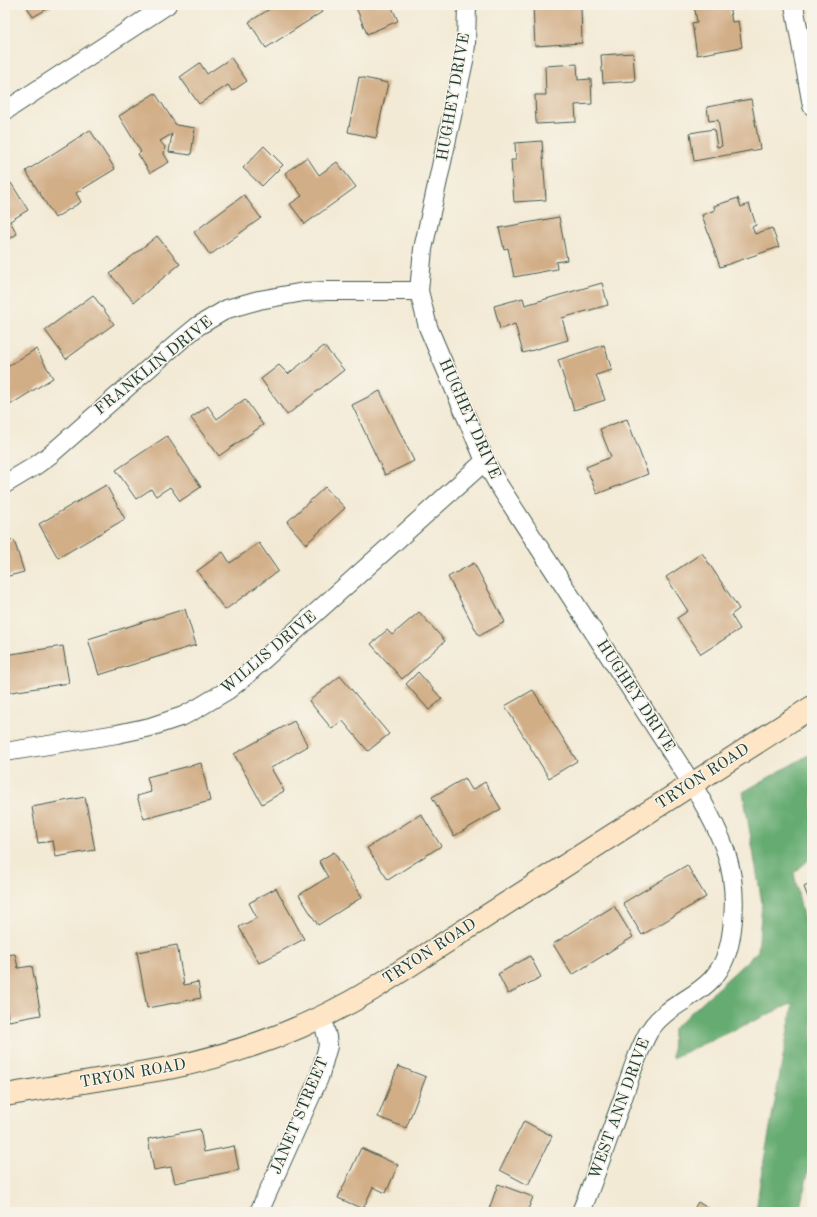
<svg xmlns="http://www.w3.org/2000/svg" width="817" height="1217" viewBox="0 0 817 1217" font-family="'Old Standard TT',serif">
  <rect width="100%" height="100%" fill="#f7f3e8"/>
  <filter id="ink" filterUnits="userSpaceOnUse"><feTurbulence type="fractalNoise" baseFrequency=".025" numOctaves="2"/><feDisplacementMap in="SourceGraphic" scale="8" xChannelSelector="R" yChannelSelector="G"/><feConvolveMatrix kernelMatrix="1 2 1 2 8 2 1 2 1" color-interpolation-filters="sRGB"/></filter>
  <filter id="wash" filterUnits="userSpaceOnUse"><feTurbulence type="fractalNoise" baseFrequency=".012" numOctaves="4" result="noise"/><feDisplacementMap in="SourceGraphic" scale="16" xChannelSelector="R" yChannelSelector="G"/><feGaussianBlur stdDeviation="0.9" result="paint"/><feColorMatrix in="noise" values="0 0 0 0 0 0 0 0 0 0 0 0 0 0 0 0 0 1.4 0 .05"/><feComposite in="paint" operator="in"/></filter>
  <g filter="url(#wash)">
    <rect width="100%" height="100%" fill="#f3ead5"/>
    <path fill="#66ac72" stroke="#427453" d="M812 753V857L794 873 807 936 812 937V1155L799 1212H756L760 1182 793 1003 672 1058 673 1029 758 951 762 903 743 792Z"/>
    <g id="blocks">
      <g fill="#d2ae87">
        <path d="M26 5H54L33 17Z"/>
        <path d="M276 5H318L322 12 266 48 249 22Z"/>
        <path d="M355 5H391L398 21 367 34Z"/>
        <path d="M533 5H581L582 43 535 46Z"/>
        <path d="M694 5H729L732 22 738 21 742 47 697 55 692 23 697 22Z"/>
        <path d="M633 53 635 81 603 83 601 55Z"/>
        <path d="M231 58 247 81 232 91 228 85 199 104 180 77 200 63 207 74Z"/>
        <path d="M577 64 578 80 591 79 592 104 575 105 576 122 536 124 535 95H546L545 66Z"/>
        <path d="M359 77 388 83 376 138 348 132Z"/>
        <path d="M155 93 176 125 195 128 191 155 169 152 172 134 160 141 165 147 164 154 169 162 150 173 138 154 141 152 119 116Z"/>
        <path d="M751 99 760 149 694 161 690 133 714 129 717 147 722 146 718 120 709 121 707 107Z"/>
        <path d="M90 130 115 169 76 193 81 202 55 218 26 171Z"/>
        <path d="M542 141 546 200 514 202 511 160H516L515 143Z"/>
        <path d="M264 146 283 165 262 186 243 168Z"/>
        <path d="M307 157 319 175 337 162 356 187 305 224 290 204 302 196 285 173Z"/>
        <path d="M11 183 28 210 10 221 17 234 5 242V187Z"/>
        <path d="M244 195 261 218 210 255 194 232Z"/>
        <path d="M738 198 741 207 749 204 756 225 752 227 755 234 772 228 779 247 720 267 702 215 715 210 714 206Z"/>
        <path d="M559 217 567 260 556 262 557 269 514 277 508 248 504 249 499 228Z"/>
        <path d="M157 236 180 264 134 302 110 274Z"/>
        <path d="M602 283 608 305 562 318 568 340 523 353 515 324 500 329 494 306 523 298 525 305Z"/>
        <path d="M93 295 114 324 66 359 45 330Z"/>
        <path d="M604 345 612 370 596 375 605 400 574 410 558 360Z"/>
        <path d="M324 346 344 370 287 415 261 379 279 365 288 374Z"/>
        <path d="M36 349 53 378 5 408V368Z"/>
        <path d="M380 391 414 461 385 475 352 405Z"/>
        <path d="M245 399 263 425 219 456 191 418 208 406 217 419Z"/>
        <path d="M627 419 648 474 597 494 586 467 611 457 600 429Z"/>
        <path d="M167 436 201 487 180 501 170 487 156 496 151 489 136 499 116 470Z"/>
        <path d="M106 485 125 519 58 558 39 524Z"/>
        <path d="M325 487 345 508 306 544 287 522Z"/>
        <path d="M14 540 24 572 5 577V543Z"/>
        <path d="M259 543 278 571 225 610 197 571 223 552 230 563Z"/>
        <path d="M702 553 739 609 731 615 740 629 701 654 677 618 688 611 666 577Z"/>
        <path d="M474 563 505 622 479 636 448 577Z"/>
        <path d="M185 609 196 645 99 675 88 639Z"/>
        <path d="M419 612 445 641 402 679 371 644 387 630 392 635Z"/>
        <path d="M63 646 69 683 5 693V655Z"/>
        <path d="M418 672 442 699 429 710 406 684Z"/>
        <path d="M340 676 389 734 368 751 342 720 332 729 309 701Z"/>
        <path d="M533 690 577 761 549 778 505 706Z"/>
        <path d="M294 721 308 746 271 768 284 791 262 804 234 754Z"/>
        <path d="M201 763 210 801 144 819 137 796 151 792 147 777Z"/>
        <path d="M465 778 472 790 485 782 501 809 454 836 432 797Z"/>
        <path d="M85 797 95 850 56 857 53 841 38 843 32 807Z"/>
        <path d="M421 814 441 846 388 880 367 848Z"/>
        <path d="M334 852 362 897 318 925 299 895 328 877 319 861Z"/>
        <path d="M687 865 706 897 642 935 623 903Z"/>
        <path d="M812 883V908L804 887Z"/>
        <path d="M276 888 304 939 259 963 239 927 257 918 249 903Z"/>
        <path d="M614 906 633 937 572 975 553 944Z"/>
        <path d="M177 945 184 985 198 982 201 998 147 1008 137 952Z"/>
        <path d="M15 954 18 968 32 966 41 1015 9 1021 5 1004V955Z"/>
        <path d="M530 956 541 977 508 994 498 974Z"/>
        <path d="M398 1066 426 1077 406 1128 378 1117Z"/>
        <path d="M524 1121 552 1136 528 1185 500 1170Z"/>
        <path d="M200 1129 204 1152 234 1146 239 1170 175 1183 171 1167 154 1170 148 1139Z"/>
        <path d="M361 1148 398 1165 386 1193 373 1187 363 1209 338 1198Z"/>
        <path d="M498 1184 533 1197 527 1212H488Z"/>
        <path d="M698 1202 714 1212H692Z"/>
      </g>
    </g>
  </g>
  <g filter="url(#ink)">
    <use href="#blocks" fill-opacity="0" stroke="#3f574c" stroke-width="1"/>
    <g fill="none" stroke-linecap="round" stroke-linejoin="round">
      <g stroke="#3f574c" stroke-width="20">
        <g id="street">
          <path d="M467 5 466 45 464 61 423 249 419 291 428 327 485 461 498 484 692 784C722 834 740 870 732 929 730 947 725 965 712 979 693 1000 664 1006 648 1033 637 1054 630 1076 623 1098 609 1136 596 1175 581 1212"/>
          <path d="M794 5 812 106"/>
          <path d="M5 111 167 5"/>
          <path d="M5 484 35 466 50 455 181 340 198 326 227 309 259 300 304 292 326 291H419"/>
          <path d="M5 752 117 734 150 727 183 716 198 708 228 690 243 678 485 461"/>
          <path d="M259 1212 319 1078 328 1046 327 1037 322 1018"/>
        </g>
      </g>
      <g stroke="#3f574c" stroke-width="24">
        <path id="secondary" d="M5 1095 169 1068C242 1053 309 1028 373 989L812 707"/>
      </g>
      <use href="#street" stroke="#fff" stroke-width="18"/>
      <use href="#secondary" stroke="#fee5c5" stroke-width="22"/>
    </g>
  </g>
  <g text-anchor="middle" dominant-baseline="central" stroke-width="3" stroke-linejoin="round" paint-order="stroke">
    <g font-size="16" fill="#1f3d34" stroke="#f7f3e8">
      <text transform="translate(454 97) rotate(-80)">HUGHEY DRIVE</text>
      <text transform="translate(154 366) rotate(-39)">FRANKLIN DRIVE</text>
      <text transform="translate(469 419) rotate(66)">HUGHEY DRIVE</text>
      <text transform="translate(269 653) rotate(-40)">WILLIS DRIVE</text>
      <text transform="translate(635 696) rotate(57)">HUGHEY DRIVE</text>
      <text transform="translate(703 777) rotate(-33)">TRYON ROAD</text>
      <text transform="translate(430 952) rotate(-33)">TRYON ROAD</text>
      <text transform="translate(133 1074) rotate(-10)">TRYON ROAD</text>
      <text transform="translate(620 1109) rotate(-70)">WEST ANN DRIVE</text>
      <text transform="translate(300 1116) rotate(-67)">JANET STREET</text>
    </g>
  </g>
  <rect width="817" height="1217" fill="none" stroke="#f7f3e8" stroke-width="20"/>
</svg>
